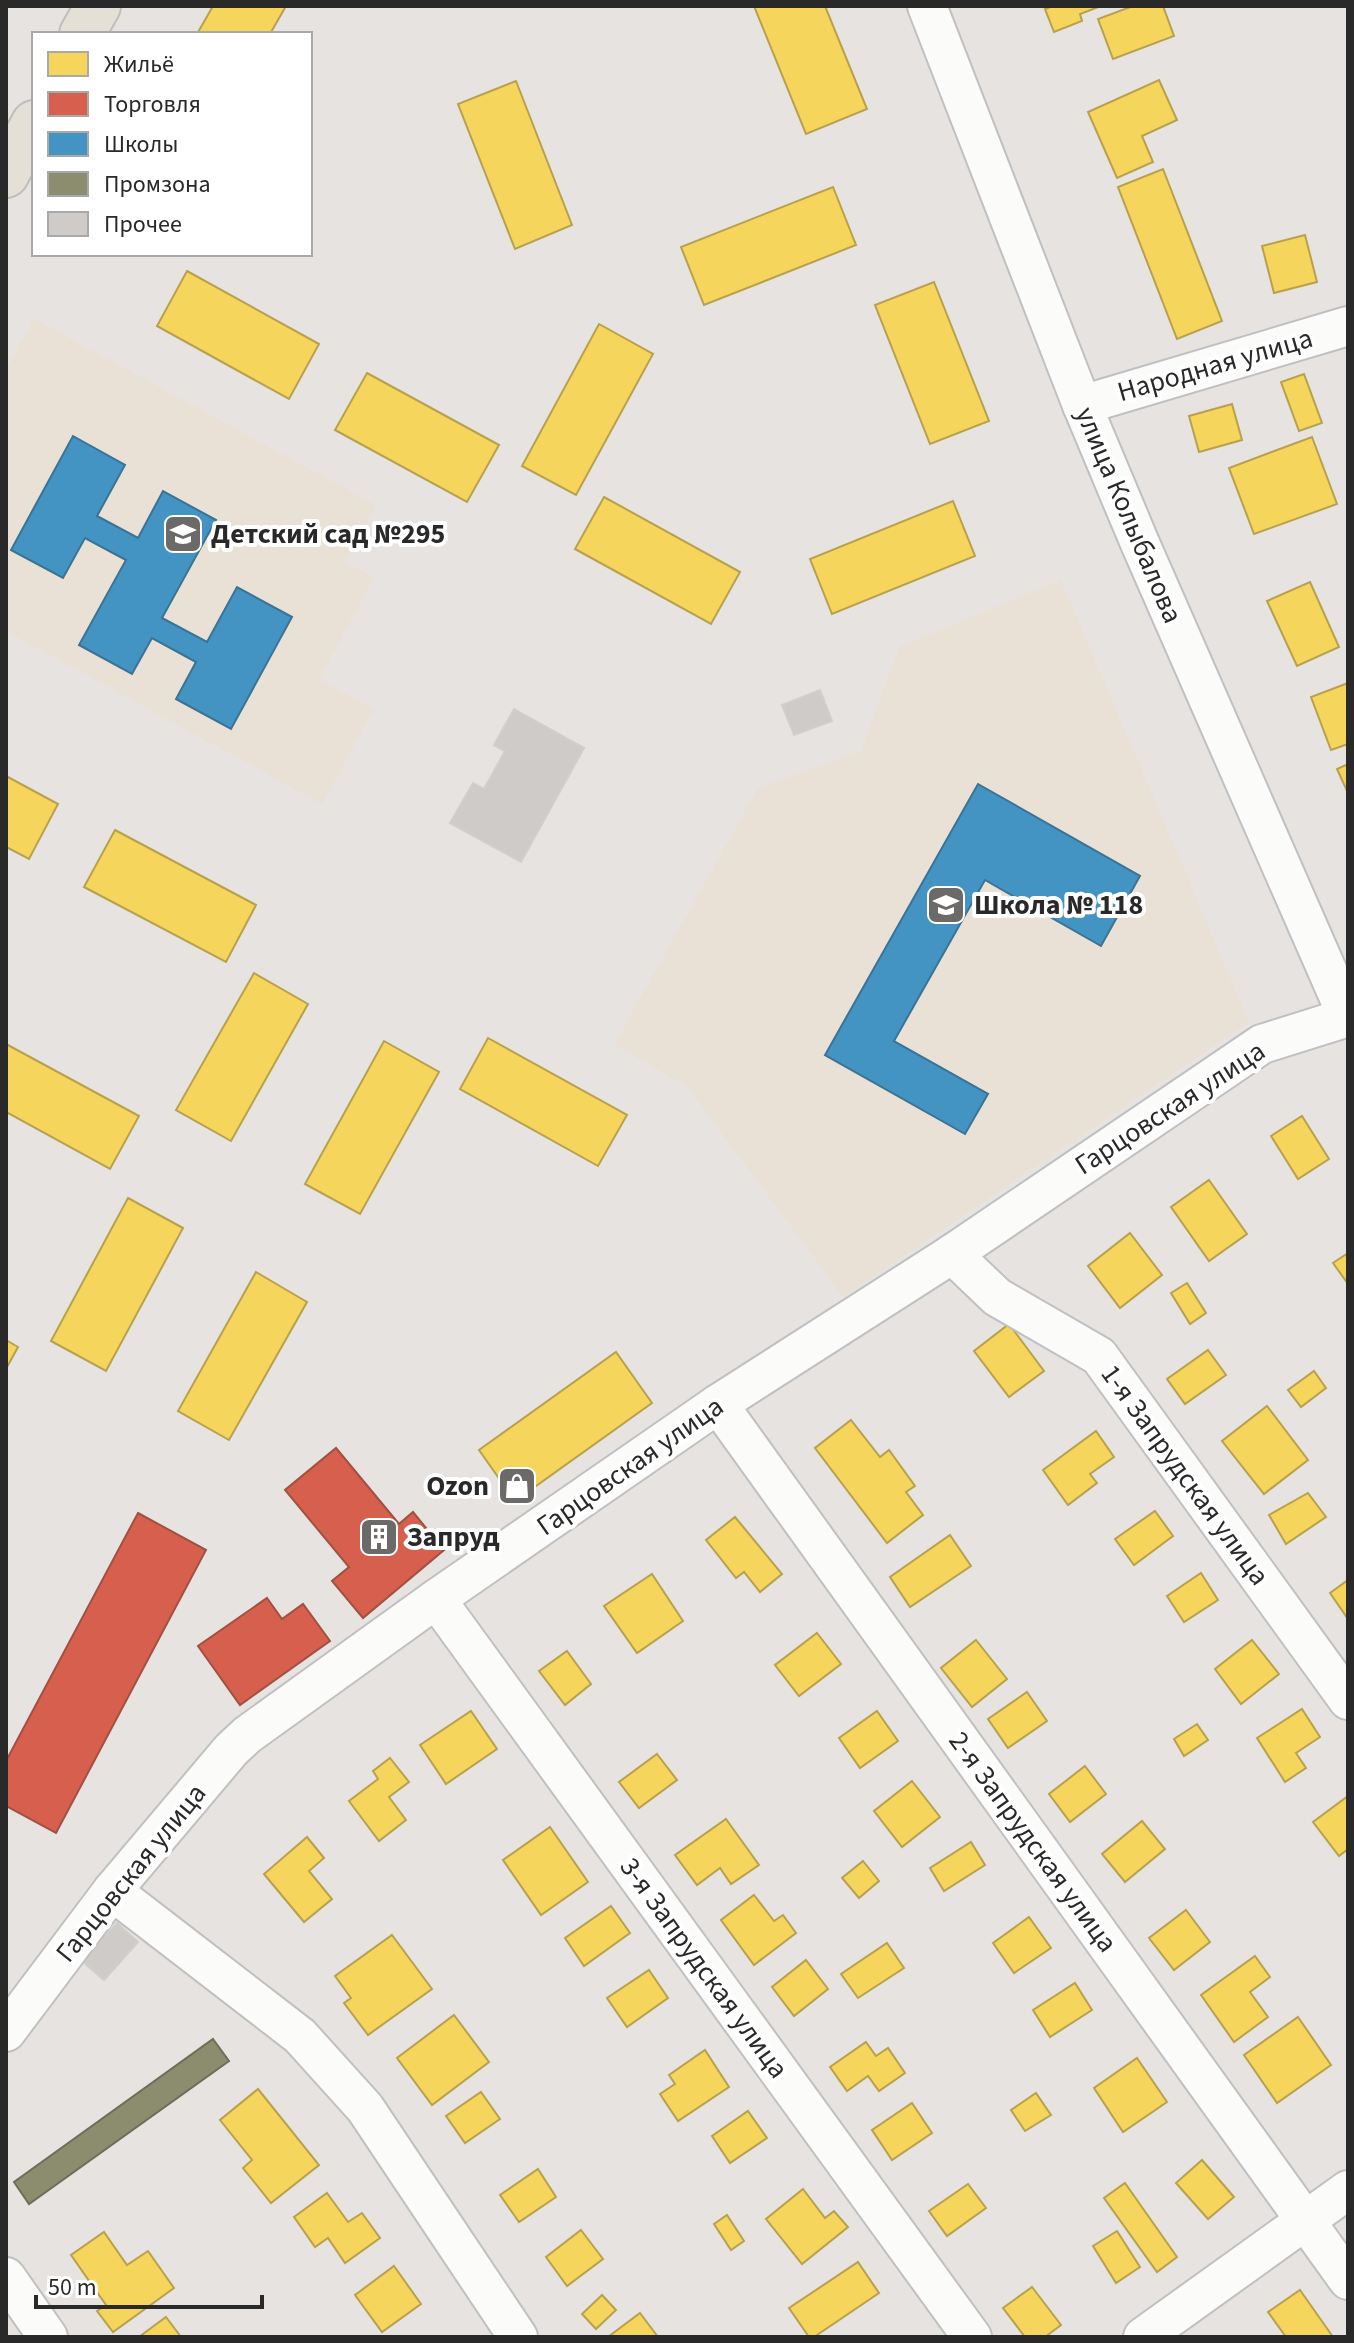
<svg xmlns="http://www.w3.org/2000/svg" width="1354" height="2343" viewBox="0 0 1354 2343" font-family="'Source Sans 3',sans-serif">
  <rect width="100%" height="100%" fill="#e6e3e0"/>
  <g fill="#e9e1d5">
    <path d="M34 319 376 505 345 562 374 578 319 679 374 709 322 804 6 631V370Z"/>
    <path d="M1061 580 1249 1022 843 1297 687 1086 614 1045 758 788 861 751 899 647Z"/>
  </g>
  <g fill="#f6d55c" stroke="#b8a14d" stroke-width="2">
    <path d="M213 6H286L270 34H197Z"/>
    <path d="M754 6H825L867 109 806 134Z"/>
    <path d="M1053 6H1101L1080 14 1082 21 1054 32 1045 9Z"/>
    <path d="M1133 6H1163L1174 36 1113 59 1098 19Z"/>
    <path d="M1159 80 1177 120 1142 136 1153 162 1117 178 1088 112Z"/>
    <path d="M516 81 572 225 515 249 458 104Z"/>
    <path d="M1163 169 1222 321 1177 339 1118 187Z"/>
    <path d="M833 187 856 245 704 305 681 247Z"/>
    <path d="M1305 235 1317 282 1274 293 1262 246Z"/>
    <path d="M187 271 319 344 289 399 157 326Z"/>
    <path d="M934 282 989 421 930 444 875 305Z"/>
    <path d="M599 324 653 354 576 495 522 466Z"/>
    <path d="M367 373 499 445 467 502 335 430Z"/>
    <path d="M1304 374 1322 423 1299 431 1281 382Z"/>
    <path d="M1232 404 1242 440 1199 452 1189 416Z"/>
    <path d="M1312 437 1337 504 1254 534 1229 468Z"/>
    <path d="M604 497 740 572 711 624 575 549Z"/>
    <path d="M953 501 975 556 832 614 810 559Z"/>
    <path d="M1310 582 1339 647 1297 666 1267 601Z"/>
    <path d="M1348 683V744L1331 750 1311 697Z"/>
    <path d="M1348 764V793L1337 769Z"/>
    <path d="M6 776 58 804 29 859 6 847Z"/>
    <path d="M115 830 256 905 226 962 84 887Z"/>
    <path d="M254 973 308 1004 231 1141 176 1110Z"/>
    <path d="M488 1038 627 1115 598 1166 460 1089Z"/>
    <path d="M384 1041 439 1072 360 1214 305 1184Z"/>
    <path d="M6 1044 139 1116 110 1169 6 1112Z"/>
    <path d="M1302 1116 1329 1159 1298 1179 1271 1136Z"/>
    <path d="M1209 1180 1247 1234 1209 1261 1171 1207Z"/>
    <path d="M128 1198 183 1228 106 1371 51 1341Z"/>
    <path d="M1130 1233 1162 1275 1120 1308 1088 1266Z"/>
    <path d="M1348 1253V1284L1333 1263Z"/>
    <path d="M256 1272 307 1302 229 1440 178 1411Z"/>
    <path d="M1187 1283 1206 1313 1190 1324 1171 1293Z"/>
    <path d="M1009 1324 1044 1371 1009 1397 974 1351Z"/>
    <path d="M6 1340 18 1347 6 1369Z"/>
    <path d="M1208 1350 1226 1375 1185 1404 1167 1379Z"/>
    <path d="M616 1352 652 1403 515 1501 479 1450Z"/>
    <path d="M1314 1371 1326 1388 1301 1407 1288 1390Z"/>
    <path d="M1267 1406 1308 1460 1264 1494 1222 1441Z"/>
    <path d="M851 1420 880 1457 889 1450 915 1486 906 1492 923 1515 887 1543 815 1448Z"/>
    <path d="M1096 1431 1114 1457 1090 1474 1097 1483 1068 1505 1043 1470Z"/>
    <path d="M1308 1493 1326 1517 1286 1544 1269 1515Z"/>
    <path d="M1155 1511 1173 1536 1134 1565 1115 1539Z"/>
    <path d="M735 1517 782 1574 760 1592 744 1572 736 1578 706 1540Z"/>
    <path d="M950 1535 971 1566 910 1607 890 1577Z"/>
    <path d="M1201 1573 1218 1600 1184 1622 1167 1596Z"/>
    <path d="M652 1574 683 1621 637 1653 604 1606Z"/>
    <path d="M1348 1580V1619L1330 1593Z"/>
    <path d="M817 1633 841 1664 799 1696 775 1665Z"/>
    <path d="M976 1640 1007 1679 972 1707 941 1668Z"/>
    <path d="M1252 1640 1279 1674 1241 1704 1215 1669Z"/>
    <path d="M567 1651 591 1684 565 1705 539 1671Z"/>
    <path d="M1027 1692 1047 1721 1008 1748 988 1719Z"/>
    <path d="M1302 1709 1320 1737 1296 1753 1306 1768 1285 1782 1257 1738Z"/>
    <path d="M471 1711 497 1749 446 1784 420 1745Z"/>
    <path d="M877 1711 898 1741 860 1768 839 1738Z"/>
    <path d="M1197 1724 1208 1740 1184 1756 1174 1739Z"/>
    <path d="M657 1754 677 1780 639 1808 619 1782Z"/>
    <path d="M390 1758 409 1782 389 1797 406 1820 379 1841 349 1801 378 1779 373 1771Z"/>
    <path d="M1085 1766 1106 1794 1070 1822 1049 1794Z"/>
    <path d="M912 1781 940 1817 902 1847 874 1811Z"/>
    <path d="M1348 1796V1849L1339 1856 1313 1822Z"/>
    <path d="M726 1819 759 1865 731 1884 720 1868 697 1885 675 1855Z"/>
    <path d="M1142 1821 1165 1849 1125 1882 1102 1854Z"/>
    <path d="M550 1827 588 1882 541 1915 503 1860Z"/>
    <path d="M307 1837 324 1858 309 1871 332 1899 304 1922 264 1874Z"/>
    <path d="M971 1842 985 1865 944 1891 930 1868Z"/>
    <path d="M863 1861 879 1881 859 1898 842 1878Z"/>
    <path d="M754 1895 774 1921 783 1915 796 1933 754 1965 721 1920Z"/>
    <path d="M611 1906 630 1933 584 1966 565 1938Z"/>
    <path d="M1186 1910 1210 1942 1174 1970 1149 1938Z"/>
    <path d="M1029 1917 1051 1948 1014 1973 993 1943Z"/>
    <path d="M392 1935 432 1989 368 2035 344 2003 351 1998 335 1976Z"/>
    <path d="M887 1943 904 1968 858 1998 841 1974Z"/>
    <path d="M1255 1956 1270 1977 1250 1992 1268 2017 1234 2042 1201 1995Z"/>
    <path d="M806 1960 828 1989 794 2016 772 1987Z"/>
    <path d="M649 1970 668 1998 627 2027 607 1998Z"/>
    <path d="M1075 1983 1092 2010 1050 2037 1033 2010Z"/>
    <path d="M454 2015 489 2062 432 2105 397 2058Z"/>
    <path d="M1298 2017 1331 2065 1277 2103 1244 2055Z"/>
    <path d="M866 2042 876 2056 888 2048 905 2073 879 2091 868 2076 847 2091 830 2067Z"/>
    <path d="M705 2050 729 2087 678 2121 660 2094 675 2084 669 2075Z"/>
    <path d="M1137 2058 1167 2102 1123 2132 1094 2088Z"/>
    <path d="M258 2089 319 2165 271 2203 243 2168 252 2160 220 2120Z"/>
    <path d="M481 2092 500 2119 465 2143 446 2116Z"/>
    <path d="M1036 2093 1051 2115 1025 2131 1011 2110Z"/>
    <path d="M912 2103 932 2133 892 2160 872 2130Z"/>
    <path d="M748 2111 767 2138 730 2163 712 2136Z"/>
    <path d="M1202 2160 1234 2197 1208 2219 1176 2183Z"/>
    <path d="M538 2169 556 2197 519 2222 500 2195Z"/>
    <path d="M1125 2183 1177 2257 1157 2272 1104 2198Z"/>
    <path d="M968 2184 986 2208 947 2236 929 2211Z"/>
    <path d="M803 2189 825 2218 834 2211 848 2227 802 2264 766 2219Z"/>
    <path d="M327 2193 348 2222 362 2213 380 2238 345 2263 328 2238 315 2247 294 2217Z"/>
    <path d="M727 2215 744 2241 731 2250 714 2224Z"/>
    <path d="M581 2230 603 2259 567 2286 546 2257Z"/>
    <path d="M1117 2231 1140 2267 1116 2283 1093 2246Z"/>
    <path d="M104 2232 127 2265 148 2251 174 2288 113 2332 97 2311 106 2305 71 2255Z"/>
    <path d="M858 2262 879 2293 814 2337H809L789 2308Z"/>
    <path d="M394 2266 421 2304 382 2332 355 2295Z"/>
    <path d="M1032 2287 1061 2325 1045 2337H1025L1003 2308Z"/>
    <path d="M1300 2290 1333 2337H1286L1268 2312Z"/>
    <path d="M602 2295 616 2310 596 2329 582 2314Z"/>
    <path d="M640 2313 658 2337H608Z"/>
    <path d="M166 2317 181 2337H139Z"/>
  </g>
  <g fill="#d6604d" stroke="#a25042" stroke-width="2">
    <path d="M336 1448 399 1524 413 1512 444 1550 363 1618 332 1581 349 1567 285 1490Z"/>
    <path d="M138 1513 206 1550 56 1833 6 1806V1761Z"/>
    <path d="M267 1598 282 1619 303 1604 330 1641 240 1705 198 1646Z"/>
  </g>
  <g fill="#4393c3" stroke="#3b7395" stroke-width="2">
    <path d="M73 436 125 465 97 516 138 538 163 491 216 520 162 618 207 642 237 587 292 617 231 729 176 699 196 662 152 638 132 674 79 645 126 560 85 538 63 578 11 550Z"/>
    <path d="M978 784 1140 876 1101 946 985 880 894 1041 988 1094 965 1134 825 1055Z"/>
  </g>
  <path fill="#8c8c6e" stroke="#6e6e59" stroke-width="2" d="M213 2039 229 2061 29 2204 14 2182Z"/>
  <g fill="#cecbc9" stroke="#d1cfcc" stroke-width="2">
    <path d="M820 690 832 721 794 735 782 705Z"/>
    <path d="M514 709 584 748 521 862 450 823 473 783 484 789 505 751 494 745Z"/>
    <path d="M117 1923 138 1942 104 1980 82 1961Z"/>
  </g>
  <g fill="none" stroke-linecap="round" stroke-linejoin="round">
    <g stroke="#c0bfc1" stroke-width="42">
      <g id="minor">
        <path d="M927 6 1082 405 1139 541 1348 1018"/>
        <path d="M1082 405 1348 326"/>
        <path d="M952 1254 997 1297 1099 1356 1348 1700"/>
        <path d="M718 1404 1348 2280"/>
        <path d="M436 1599 972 2337"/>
        <path d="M112 1891 300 2036 365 2108 518 2337"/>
        <path d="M6 2032 112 1891 231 1750 247 1735 436 1599 718 1404 952 1254 1262 1044 1348 1017"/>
        <path d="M6 2277 48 2337"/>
        <path d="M1143 2337 1348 2190"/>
      </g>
    </g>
    <g stroke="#bfbebd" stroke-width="48">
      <g id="major">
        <path d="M82 34 98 6"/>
        <path d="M6 175 34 123"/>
      </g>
    </g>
    <use href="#minor" stroke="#fbfbfa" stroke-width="38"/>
    <use href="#major" stroke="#e4e0d5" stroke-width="44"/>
  </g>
  <defs>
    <g id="school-square" transform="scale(2)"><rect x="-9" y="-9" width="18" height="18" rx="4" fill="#6b6a69" stroke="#fff"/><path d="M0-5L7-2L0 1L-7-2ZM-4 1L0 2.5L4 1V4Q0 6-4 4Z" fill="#fff"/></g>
    <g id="shop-square" transform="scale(2)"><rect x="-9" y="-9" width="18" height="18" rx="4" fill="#6b6a69" stroke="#fff"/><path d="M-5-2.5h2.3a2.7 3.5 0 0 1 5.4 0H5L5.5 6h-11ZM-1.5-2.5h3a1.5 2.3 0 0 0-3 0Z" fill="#fff"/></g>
    <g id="building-square" transform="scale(2)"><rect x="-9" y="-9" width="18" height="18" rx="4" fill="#6b6a69" stroke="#fff"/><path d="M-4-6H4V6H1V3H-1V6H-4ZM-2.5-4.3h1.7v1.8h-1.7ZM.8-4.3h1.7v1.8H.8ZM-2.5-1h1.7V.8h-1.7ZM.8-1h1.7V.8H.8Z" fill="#fff"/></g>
  </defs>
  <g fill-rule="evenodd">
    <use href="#school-square" x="183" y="534"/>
    <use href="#school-square" x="946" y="905"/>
    <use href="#shop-square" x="517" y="1486"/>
    <use href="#building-square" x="379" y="1537"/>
  </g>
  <g text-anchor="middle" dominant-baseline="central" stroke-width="8" stroke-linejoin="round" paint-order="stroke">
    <g font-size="28" fill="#292929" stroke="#fff">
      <text transform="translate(1215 365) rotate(-16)">Народная улица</text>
      <text transform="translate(1129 515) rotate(67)">улица Колыбалова</text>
      <text transform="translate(1170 1108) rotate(-33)">Гарцовская улица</text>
      <text transform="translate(630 1466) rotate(-35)">Гарцовская улица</text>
      <text transform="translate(1185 1475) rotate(54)">1-я Запрудская улица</text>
      <text transform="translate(1033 1842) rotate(54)">2-я Запрудская улица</text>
      <text transform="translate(131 1873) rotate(-51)">Гарцовская улица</text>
      <text transform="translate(704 1968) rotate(54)">3-я Запрудская улица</text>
    </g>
    <g font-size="28" font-weight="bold" fill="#292929" stroke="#fff" text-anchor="start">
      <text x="211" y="534">Детский сад №295</text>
      <text x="974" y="905">Школа № 118</text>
      <text x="489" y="1486" text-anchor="end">Ozon</text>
      <text x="407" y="1537">Запруд</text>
    </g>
  </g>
  <rect width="1354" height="2343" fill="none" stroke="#292929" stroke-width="16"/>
  <rect x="32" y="32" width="280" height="224" fill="#ffffff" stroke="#a9a9a9" stroke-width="2"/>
  <rect x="48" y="52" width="40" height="24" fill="#f6d55c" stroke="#a9a9a9" stroke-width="2"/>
  <text x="104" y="72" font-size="24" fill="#292929">Жильё</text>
  <rect x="48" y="92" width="40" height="24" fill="#d6604d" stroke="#a9a9a9" stroke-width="2"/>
  <text x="104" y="112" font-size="24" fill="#292929">Торговля</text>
  <rect x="48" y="132" width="40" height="24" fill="#4393c3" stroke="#a9a9a9" stroke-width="2"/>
  <text x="104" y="152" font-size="24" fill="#292929">Школы</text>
  <rect x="48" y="172" width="40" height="24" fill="#8c8c6e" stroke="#a9a9a9" stroke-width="2"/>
  <text x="104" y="192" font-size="24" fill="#292929">Промзона</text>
  <rect x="48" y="212" width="40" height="24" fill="#cecbc9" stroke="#a9a9a9" stroke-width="2"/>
  <text x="104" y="232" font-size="24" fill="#292929">Прочее</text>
  <path d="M36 2295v12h226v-12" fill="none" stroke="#292929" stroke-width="4"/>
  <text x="48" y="2295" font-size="24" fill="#292929" stroke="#ffffff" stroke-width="6" paint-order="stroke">50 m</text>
</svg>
